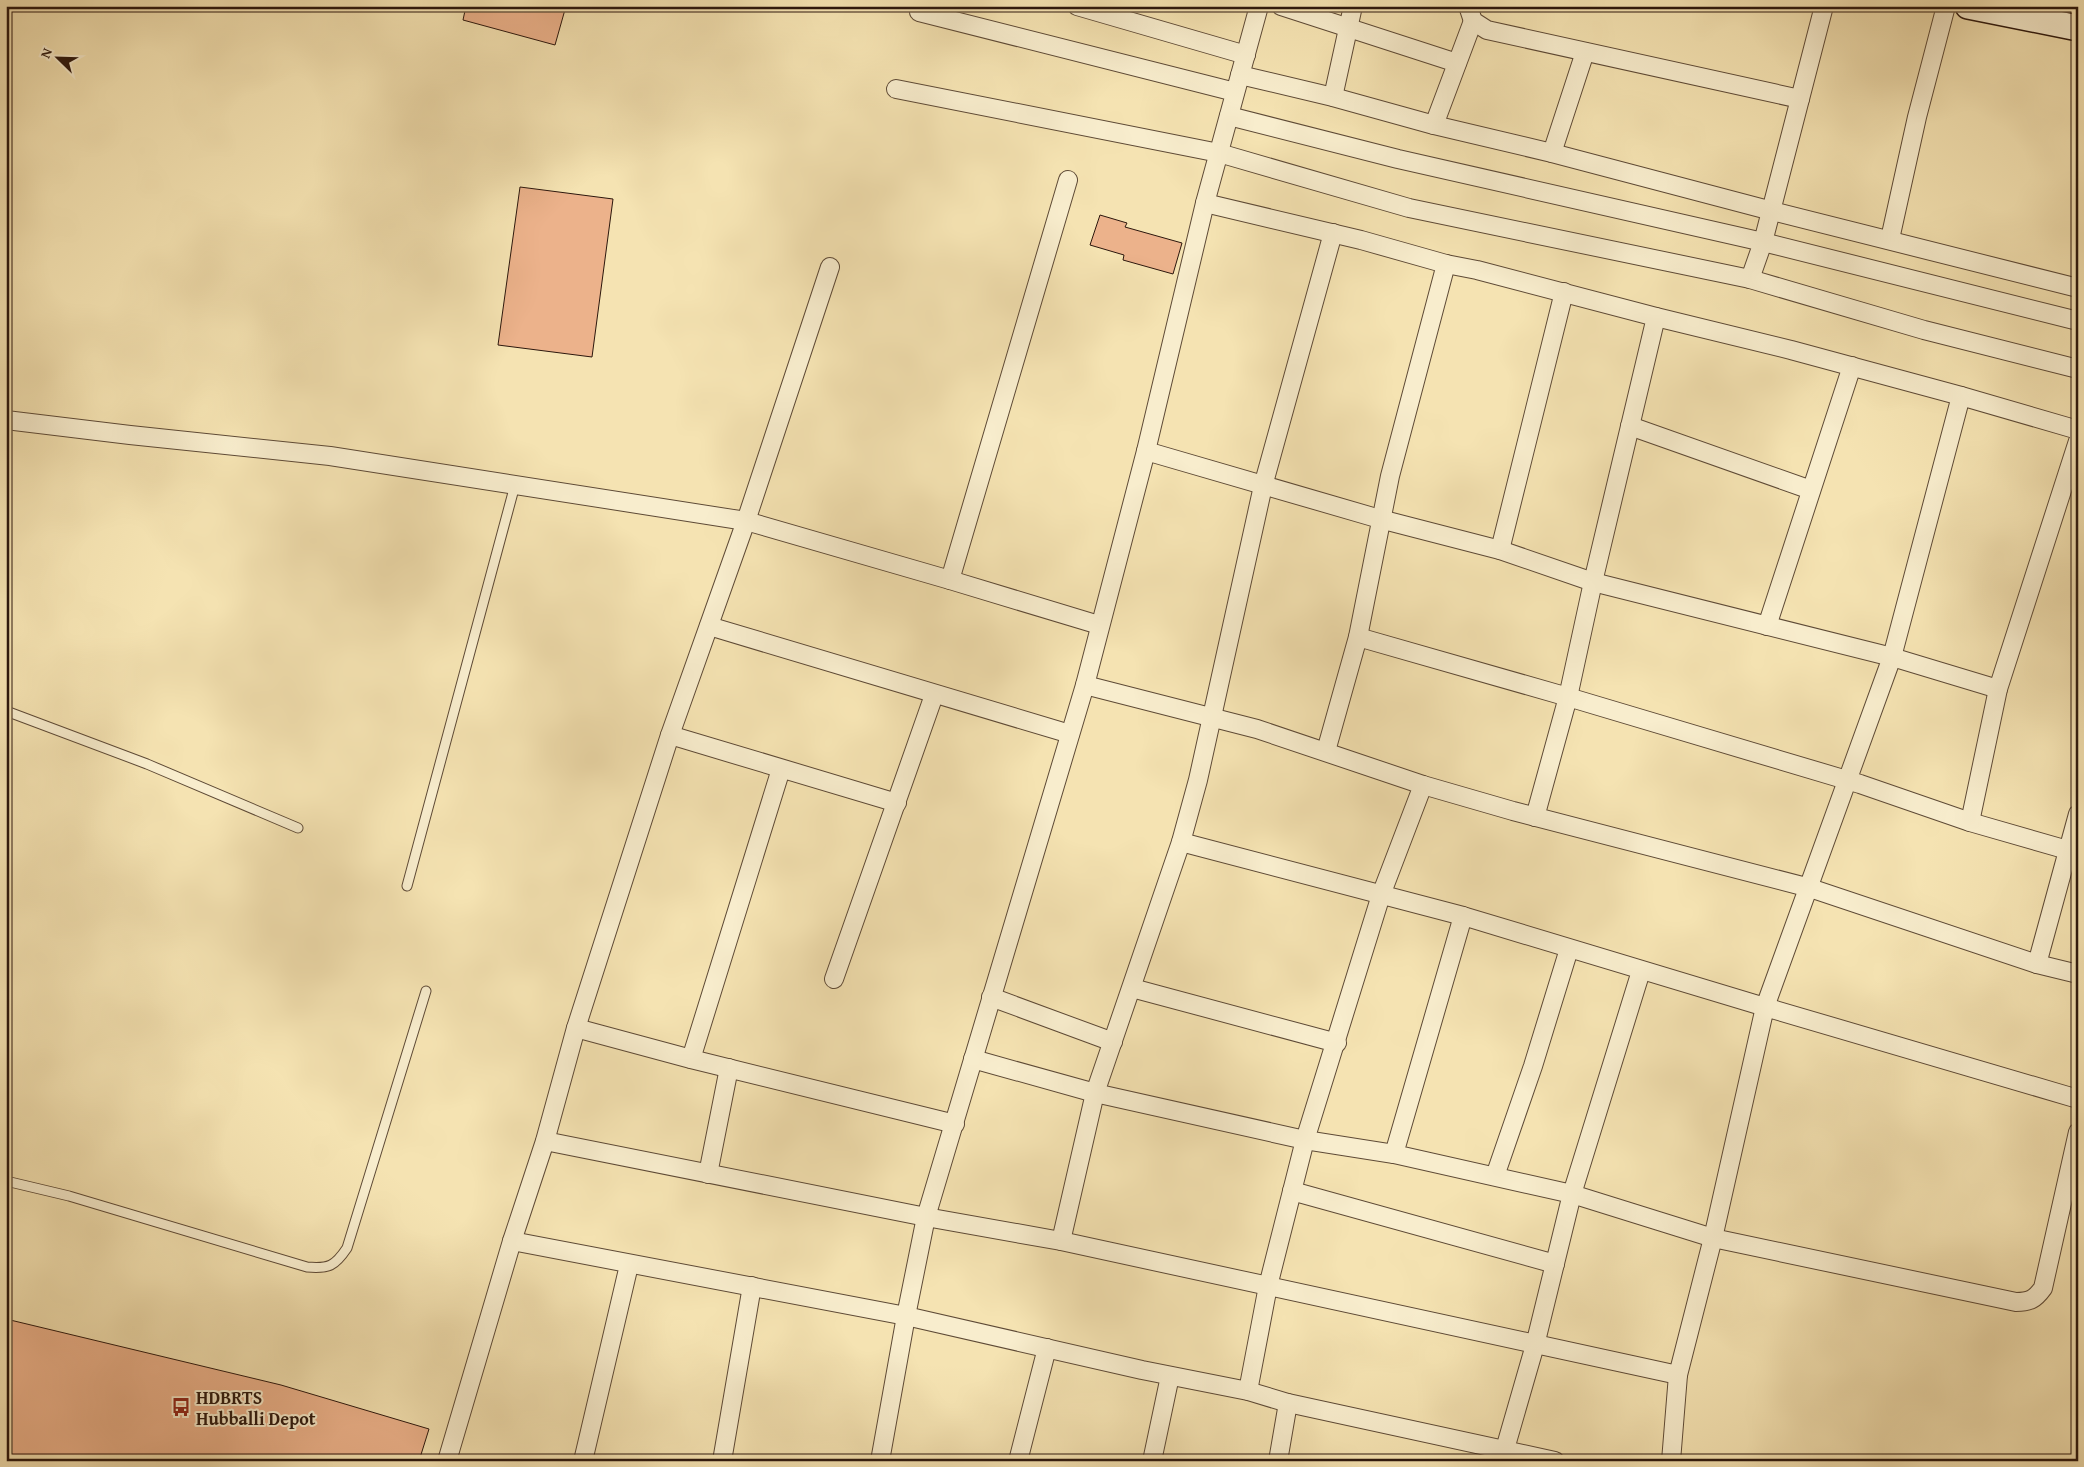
<svg xmlns="http://www.w3.org/2000/svg" width="2084" height="1467" viewBox="0 0 2084 1467" font-family="'Gentium Book Plus',serif">
  <rect width="100%" height="100%" fill="#f5e3b2"/>
  <filter id="stains"><feTurbulence type="fractalNoise" baseFrequency=".004" numOctaves="4"/><feColorMatrix values="0 0 0 0 .2 0 0 0 0 .09 0 0 0 0 .02 0 0 0 .5 -.17"/></filter>
  <radialGradient id="worn" r=".72"><stop offset=".6" stop-color="#630" stop-opacity="0"/><stop offset="1" stop-color="#630" stop-opacity=".3"/></radialGradient>
  <g fill="#ecb28b" stroke="#2c170d">
    <path d="M466 6H566L555 45 463 20Z"/>
    <path d="M520 187 613 199 592 357 498 345Z"/>
    <path d="M1100 215 1127 223 1125 227 1182 243 1173 274 1123 260 1124 255 1090 245Z"/>
    <path d="M6 1319 281 1385 429 1429 419 1461H6Z"/>
  </g>
  <g fill="none" stroke-linecap="round" stroke-linejoin="round">
    <g stroke="#5e4a36" stroke-width="11">
      <g id="lane">
        <path d="M6 711 147 764 298 828"/>
        <path d="M407 886 515 485"/>
        <path d="M6 1181 69 1196 307 1267C329 1269 335 1266 347 1248L426 991"/>
      </g>
    </g>
    <g stroke="#5e4a36" stroke-width="20">
      <g id="street">
        <path d="M1077 6 1246 55"/>
        <path d="M1281 6 1457 63"/>
        <path d="M1468 6 1473 21 1487 30 1800 99"/>
        <path d="M919 12 1235 92"/>
        <path d="M1240 75 1333 97 1434 125 1552 153 1772 211 2078 288"/>
        <path d="M896 89 1219 153 1409 208 1750 279 1924 330 2078 369"/>
        <path d="M1333 97 1353 6"/>
        <path d="M1229 116 1398 159 1763 242 2078 321"/>
        <path d="M1434 125 1473 21"/>
        <path d="M1552 153 1585 52"/>
        <path d="M1205 203 1361 240 1446 264 1477 270 1656 317 1791 350 1961 396 2078 430"/>
        <path d="M1890 239 1917 117 1946 6"/>
        <path d="M830 267 746 521 670 735 897 803"/>
        <path d="M1750 279 1763 242 1824 6"/>
        <path d="M6 420 130 435 330 456 746 521 950 580 1099 625"/>
        <path d="M1630 426 1811 490"/>
        <path d="M1146 451 1380 519 1500 550 1593 582 1892 657 1998 689"/>
        <path d="M1500 550 1564 292"/>
        <path d="M950 580 1068 180"/>
        <path d="M709 626 1070 734"/>
        <path d="M1767 626 1852 366"/>
        <path d="M1358 637 1568 697 1860 784 1970 822 2078 853"/>
        <path d="M1085 685 1257 729 1423 785 1513 811 1810 888 2037 964 2078 974"/>
        <path d="M1326 751 1358 637 1390 476 1446 264"/>
        <path d="M1535 817 1568 697 1593 582 1656 317"/>
        <path d="M1970 822 1998 689 2078 441"/>
        <path d="M1181 842 1463 916 1765 1007 1892 657 1961 396"/>
        <path d="M1463 916 1394 1154 1572 1194 1713 1238 1678 1375 1671 1461"/>
        <path d="M2037 964 2078 814"/>
        <path d="M834 979 934 695"/>
        <path d="M1132 988 1337 1043"/>
        <path d="M991 997 1113 1042"/>
        <path d="M576 1028 691 1059 955 1124"/>
        <path d="M691 1059 781 769"/>
        <path d="M973 1059 1095 1093 1305 1140 1394 1154"/>
        <path d="M2078 1099 1765 1007 1713 1238 2016 1302C2030 1302 2035 1299 2043 1288L2078 1132"/>
        <path d="M545 1141 926 1217 1061 1241 1678 1375"/>
        <path d="M708 1174 729 1068"/>
        <path d="M1495 1176 1533 1066 1569 949"/>
        <path d="M1292 1191 1555 1264"/>
        <path d="M512 1241 906 1316 1142 1370 1248 1391 1288 1403 1555 1461"/>
        <path d="M1061 1241 1095 1093 1181 842 1198 780 1263 486 1333 233"/>
        <path d="M1248 1391 1268 1286 1305 1140 1381 895 1423 785"/>
        <path d="M1505 1449 1535 1345 1572 1194 1641 971"/>
        <path d="M447 1461 512 1241 545 1141 576 1028 670 735"/>
        <path d="M583 1461 629 1265"/>
        <path d="M722 1461 752 1286"/>
        <path d="M880 1461 906 1316 926 1217 1085 685 1146 451 1205 203 1259 6"/>
        <path d="M1018 1461 1047 1348"/>
        <path d="M1152 1461 1170 1376"/>
        <path d="M1278 1461 1288 1403"/>
      </g>
    </g>
    <g stroke="#2c170d" stroke-width="28">
      <path id="secondary" d="M1968 6 2078 28"/>
    </g>
    <use href="#lane" stroke="#f8edcd" stroke-width="9"/>
    <use href="#street" stroke="#f8edcd" stroke-width="18"/>
    <use href="#secondary" stroke="#f8edcd" stroke-width="25"/>
  </g>
  <defs>
    <g id="bus-bare" transform="scale(1.5)"><path d="M-5-6H5V4H4V6H2V4H-2V6H-4V4H-5ZM-3.5-4V0h7V-4ZM-3.5 1.2v1.5H-2V1.2ZM2 1.2v1.5H3.5V1.2Z" fill="#8f2418" stroke="#f8edcd" stroke-width="2.5" paint-order="stroke"/></g>
  </defs>
  <g fill-rule="evenodd">
    <use href="#bus-bare" x="181" y="1407"/>
  </g>
  <g text-anchor="middle" dominant-baseline="central" stroke-width="4" stroke-linejoin="round" paint-order="stroke">
    <g font-size="18" font-weight="bold" fill="#2c170d" stroke="#f8edcd" text-anchor="start">
      <text x="196" y="1397">HDBRTS<tspan x="196" dy="21">Hubballi Depot</tspan></text>
    </g>
  </g>
  <rect width="2084" height="1467" fill="none" stroke="#f5e3b2" stroke-width="25"/>
  <rect x="8" y="8" width="2069" height="1452" fill="none" stroke="#2c170d" stroke-width="2.5"/>
  <rect x="12" y="12" width="2059" height="1442" fill="none" stroke="#2c170d"/>
  <g transform="translate(58 58) rotate(293)" stroke="#f8edcd" stroke-width="4" paint-order="stroke">
  <path d="M0-4L9 19L0 12L-9 19Z" fill="#2c170d"/>
  <text y="-8" font-size="14" font-weight="bold" text-anchor="middle" fill="#2c170d">N</text>
  </g>
  <rect width="100%" height="100%" filter="url(#stains)"/>
  <rect width="100%" height="100%" fill="url(#worn)"/>
</svg>
